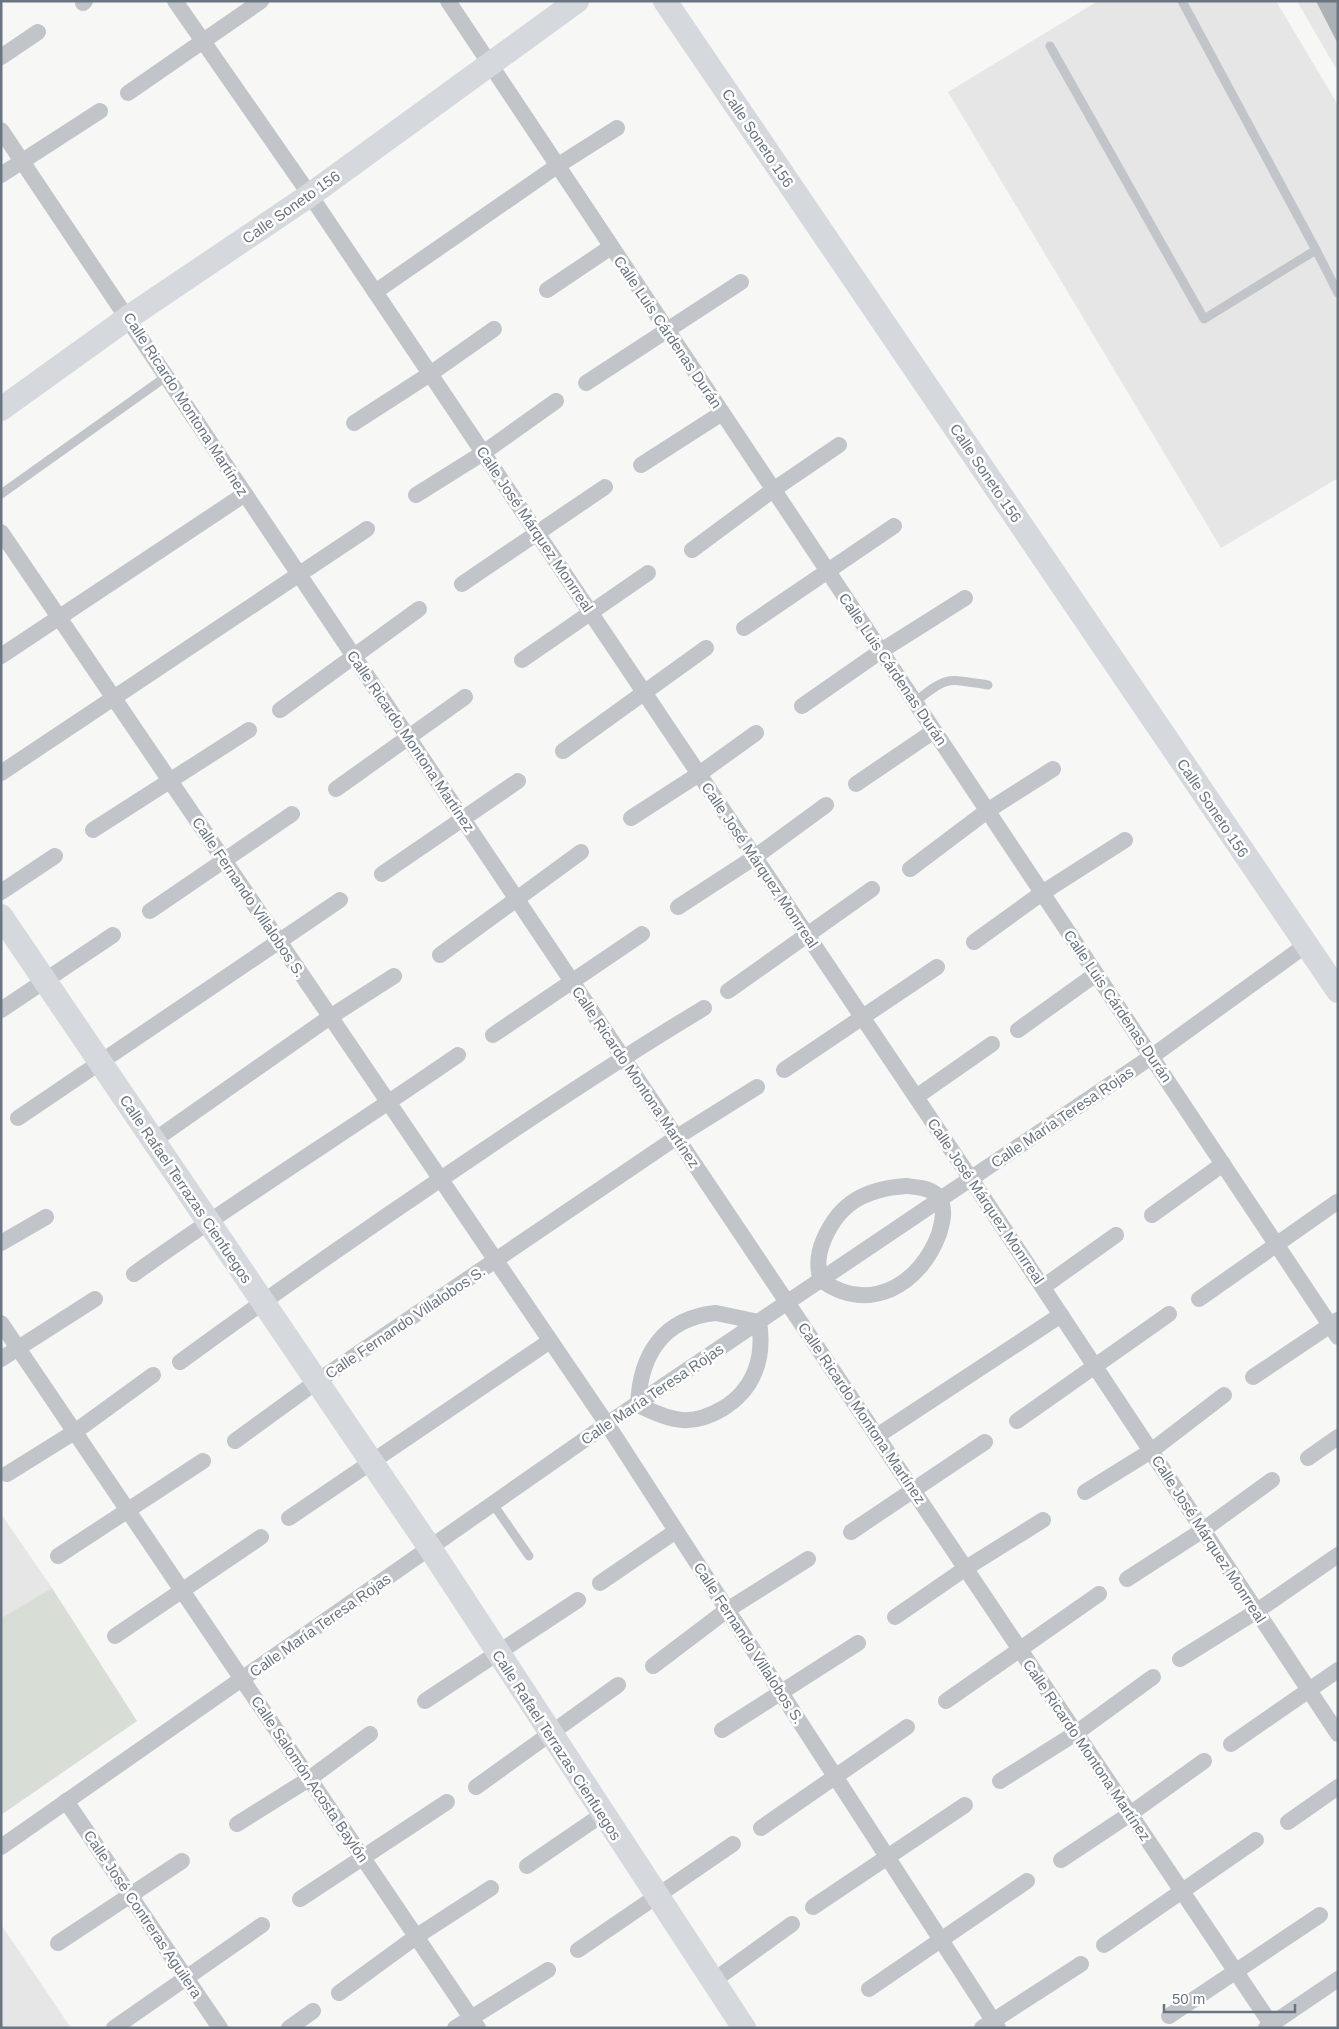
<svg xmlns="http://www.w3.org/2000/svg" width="1339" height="2029" viewBox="0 0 1339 2029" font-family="Helvetica,sans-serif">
  <rect width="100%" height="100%" fill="#f7f7f5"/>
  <g fill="#e5e6e5">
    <path d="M1098 1H1276L1338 105V478L1221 548 948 92Z"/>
    <path d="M1297 1H1338V72Z"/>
    <path d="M1 1514 52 1588 1 1618Z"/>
    <path d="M2 1926 71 2028H1Z"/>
  </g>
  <path fill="#d8ded6" d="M52 1588 137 1721 1 1815V1618Z"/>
  <path fill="#acb1b6" d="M1316 1H1338V44Z"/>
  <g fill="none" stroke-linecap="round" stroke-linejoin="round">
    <g stroke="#c1c4c8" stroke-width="9">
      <path d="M1050 46 1204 319 1316 250 1182 1"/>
      <path d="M1316 250 1338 293"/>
      <path d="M1 494 167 376"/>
      <path d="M915 702C948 675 947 679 988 685"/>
      <path d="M493 1504 529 1556"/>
    </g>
    <g stroke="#c1c4c8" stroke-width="16">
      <path d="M175 1 310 195 971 1179 1338 1734"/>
      <path d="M448 1 1338 1337"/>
      <path d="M83 3 85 1"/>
      <path d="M1 57 38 32"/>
      <path d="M128 93 261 1"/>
      <path d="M1 130 1271 2024"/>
      <path d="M1 175 100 111"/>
      <path d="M547 290 611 247"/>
      <path d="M375 292 557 166 617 128"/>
      <path d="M586 383 741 282"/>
      <path d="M354 423 430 374 494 329"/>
      <path d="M641 465 722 413"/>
      <path d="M416 495 483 453 556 401"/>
      <path d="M1 532 607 1424 998 2028"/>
      <path d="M692 550 773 490 839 445"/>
      <path d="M462 584 605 487"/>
      <path d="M744 628 894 526"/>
      <path d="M1 656 245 494"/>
      <path d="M522 660 648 573"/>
      <path d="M802 706 881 651 965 598"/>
      <path d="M280 710 419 609"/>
      <path d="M563 751 706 648"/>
      <path d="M1 773 367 529"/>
      <path d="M856 784 934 731"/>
      <path d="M336 789 465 697"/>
      <path d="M631 818 699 774 756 733"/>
      <path d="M93 830 249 730"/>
      <path d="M910 869 987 811 1053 769"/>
      <path d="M382 874 518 781"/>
      <path d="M1 892 55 856"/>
      <path d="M678 907 755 857 826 805"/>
      <path d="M150 911 292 814"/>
      <path d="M974 942 1042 893 1125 840"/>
      <path d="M440 955 581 852"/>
      <path d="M728 991 872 889"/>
      <path d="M1 1010 113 935"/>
      <path d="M1018 1030 1096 974"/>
      <path d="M493 1035 642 934"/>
      <path d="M784 1070 937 967"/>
      <path d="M916 1097 992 1044"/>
      <path d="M18 1118 340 900"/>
      <path d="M153 1141 330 1017 394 976"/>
      <path d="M906 1186C917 1187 935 1188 940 1200 946 1210 942 1224 939 1234 920 1285 869 1315 821 1280 816 1266 818 1253 824 1239 840 1202 866 1189 906 1186Z"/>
      <path d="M1152 1215 1223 1164"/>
      <path d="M1 1243 46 1217"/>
      <path d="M134 1274C240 1198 351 1129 458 1055"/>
      <path d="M1043 1287 1116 1235"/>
      <path d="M1199 1299 1337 1202"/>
      <path d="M716 1313 759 1322C765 1358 754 1390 722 1409 710 1416 696 1421 682 1420 667 1419 651 1411 638 1405 640 1355 663 1318 716 1313Z"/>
      <path d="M1 1323 478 2028"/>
      <path d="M1 1359 95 1299"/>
      <path d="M180 1362C277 1291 375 1223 475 1156 550 1105 626 1055 704 1008"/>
      <path d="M1253 1377 1338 1320"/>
      <path d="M1017 1421 1169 1314"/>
      <path d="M877 1436 1061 1315"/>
      <path d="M235 1441 316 1382 677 1137 757 1087"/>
      <path d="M1308 1458 1338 1437"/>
      <path d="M7 1474 76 1431 153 1375"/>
      <path d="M1085 1492 1151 1451 1224 1395"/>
      <path d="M289 1518 550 1341"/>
      <path d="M851 1532 985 1442"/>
      <path d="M58 1556 203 1461"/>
      <path d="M1127 1579 1203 1530 1272 1480"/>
      <path d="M600 1583 676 1531"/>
      <path d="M895 1617 966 1568 1043 1520"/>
      <path d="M115 1636 261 1537"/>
      <path d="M1180 1659 1257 1611 1338 1555"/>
      <path d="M653 1666 727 1610 808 1559"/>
      <path d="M425 1701 578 1600"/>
      <path d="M946 1701 1099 1594"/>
      <path d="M722 1730 858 1643"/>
      <path d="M1231 1744 1338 1670"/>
      <path d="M1000 1781 1076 1733 1153 1677"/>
      <path d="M476 1787 618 1685"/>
      <path d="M66 1801 220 2028"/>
      <path d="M1288 1822 1338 1787"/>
      <path d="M237 1824 309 1779 370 1734"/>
      <path d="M761 1828 907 1727"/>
      <path d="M1 1847 607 1424 1151 1057 1306 945"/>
      <path d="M1061 1860 1130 1814 1204 1761"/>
      <path d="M527 1866 603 1814"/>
      <path d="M300 1899 447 1802"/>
      <path d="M813 1907 965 1805"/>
      <path d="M58 1943 182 1861"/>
      <path d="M1104 1945 1256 1840"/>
      <path d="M578 1950 733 1844"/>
      <path d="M713 1981 792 1924"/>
      <path d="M869 1989 1027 1881"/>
      <path d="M339 1993 417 1936 491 1888"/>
      <path d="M1169 2016 1320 1915"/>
      <path d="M114 2028 262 1925"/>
      <path d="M289 2028 313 2011"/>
      <path d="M455 2028 548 1970"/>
      <path d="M982 2028 1081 1964"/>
      <path d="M1266 2028 1338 1979"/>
    </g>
    <g stroke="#d5d8dc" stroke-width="24">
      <path d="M665 1 1338 991"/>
      <path d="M1 409 129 317 310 195 577 1"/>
      <path d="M1 916 430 1548 744 2028"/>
    </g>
  </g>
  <g text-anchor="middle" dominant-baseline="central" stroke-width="5" stroke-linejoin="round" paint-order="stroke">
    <g font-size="15" fill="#6a7582" stroke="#fff">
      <text transform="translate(758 138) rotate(56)">Calle Soneto 156</text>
      <text transform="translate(291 207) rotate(-35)">Calle Soneto 156</text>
      <text transform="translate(668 332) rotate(56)">Calle Luis Cárdenas Durán</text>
      <text transform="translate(186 404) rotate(57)">Calle Ricardo Montona Martínez</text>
      <text transform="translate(986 473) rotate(56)">Calle Soneto 156</text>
      <text transform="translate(535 529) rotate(56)">Calle José Márquez Monrreal</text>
      <text transform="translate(893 669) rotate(56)">Calle Luis Cárdenas Durán</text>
      <text transform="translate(411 741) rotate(56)">Calle Ricardo Montona Martínez</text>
      <text transform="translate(1213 808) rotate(56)">Calle Soneto 156</text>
      <text transform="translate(760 865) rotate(56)">Calle José Márquez Monrreal</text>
      <text transform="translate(249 897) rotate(56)">Calle Fernando Villalobos S.</text>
      <text transform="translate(1118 1006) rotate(56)">Calle Luis Cárdenas Durán</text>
      <text transform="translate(636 1077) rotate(56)">Calle Ricardo Montona Martínez</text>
      <text transform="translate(1062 1117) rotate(-34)">Calle María Teresa Rojas</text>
      <text transform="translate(186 1189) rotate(56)">Calle Rafael Terrazas Cienfuegos</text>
      <text transform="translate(986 1201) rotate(56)">Calle José Márquez Monrreal</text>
      <text transform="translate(405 1322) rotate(-34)">Calle Fernando Villalobos S.</text>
      <text transform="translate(652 1394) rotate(-34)">Calle María Teresa Rojas</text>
      <text transform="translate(862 1413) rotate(56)">Calle Ricardo Montona Martínez</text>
      <text transform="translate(1209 1539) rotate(57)">Calle José Márquez Monrreal</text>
      <text transform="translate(320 1625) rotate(-35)">Calle María Teresa Rojas</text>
      <text transform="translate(749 1643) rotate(57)">Calle Fernando Villalobos S.</text>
      <text transform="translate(557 1745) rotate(57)">Calle Rafael Terrazas Cienfuegos</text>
      <text transform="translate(1087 1750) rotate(56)">Calle Ricardo Montona Martínez</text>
      <text transform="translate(310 1779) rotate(56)">Calle Salomón Acosta Baylón</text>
      <text transform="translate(143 1914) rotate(56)">Calle José Contreras Aguilera</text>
    </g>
  </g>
  <rect width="1339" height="2029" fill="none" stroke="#6a7582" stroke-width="5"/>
  <path d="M1164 2004v8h131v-8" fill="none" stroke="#6a7582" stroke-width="2.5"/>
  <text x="1172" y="2004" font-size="15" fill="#6a7582" stroke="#ffffff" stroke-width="4" paint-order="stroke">50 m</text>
</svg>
